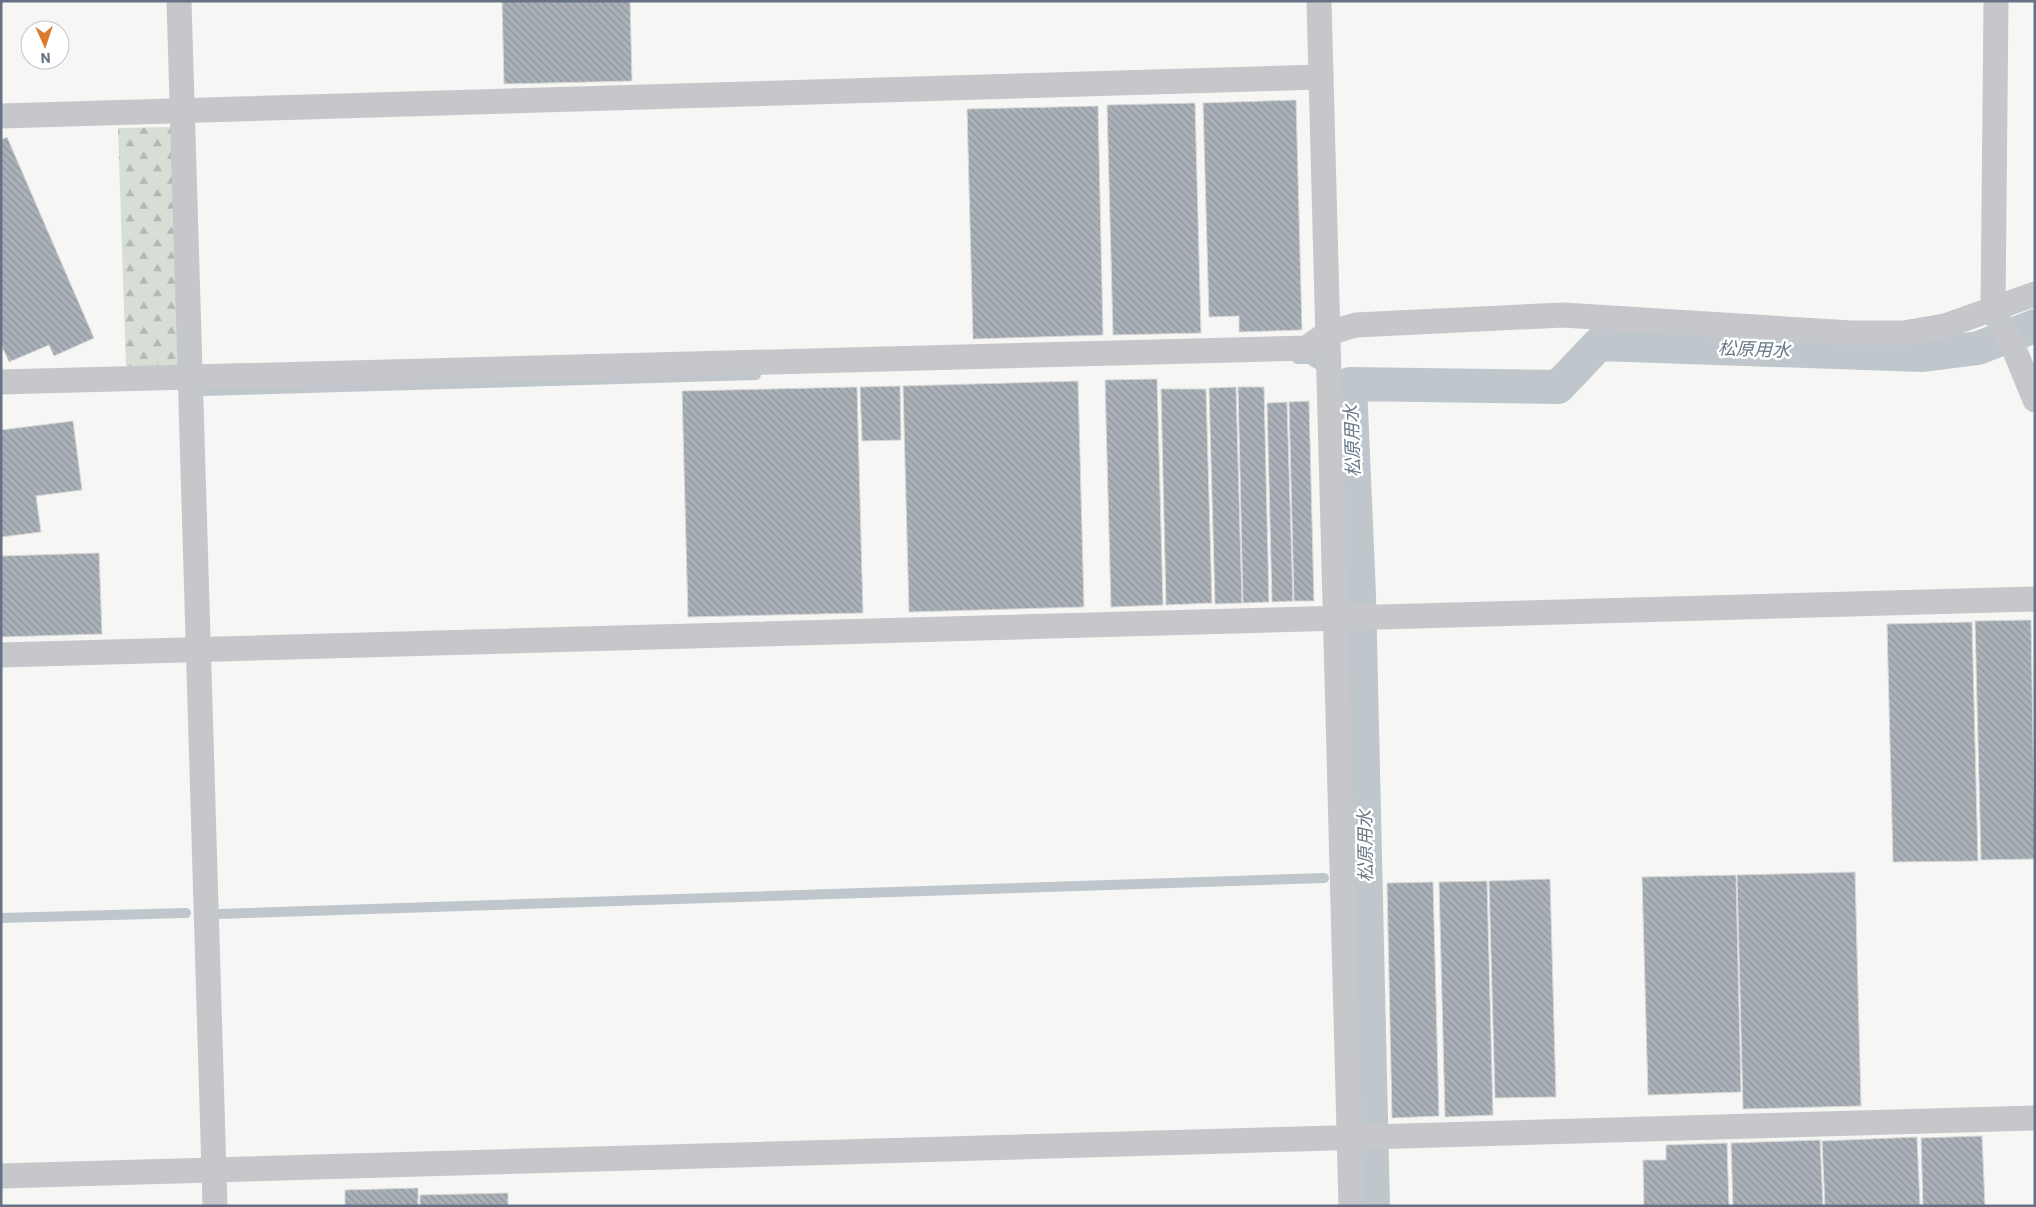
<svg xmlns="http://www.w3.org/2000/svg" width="2036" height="1207" viewBox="0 0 2036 1207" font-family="Roboto,'Noto Sans JP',sans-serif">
  <defs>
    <pattern id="forest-firs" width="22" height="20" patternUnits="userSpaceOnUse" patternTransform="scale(1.25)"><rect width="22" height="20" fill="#d7ded5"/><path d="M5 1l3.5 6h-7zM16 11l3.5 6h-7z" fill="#b2b8b2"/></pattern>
    <pattern id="building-back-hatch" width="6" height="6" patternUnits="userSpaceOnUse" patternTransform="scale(1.25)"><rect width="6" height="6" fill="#abb1b8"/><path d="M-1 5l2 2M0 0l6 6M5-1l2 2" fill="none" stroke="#8f949b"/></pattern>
  </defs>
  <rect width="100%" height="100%" fill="#f6f7f4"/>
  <path fill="url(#forest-firs)" d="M171 127 180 367 126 368 118 128Z"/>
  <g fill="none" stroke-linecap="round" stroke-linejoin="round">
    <g stroke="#bfc6cc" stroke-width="10">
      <path d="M1297 359H1309L1350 384"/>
      <path d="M204 391 756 375"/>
      <path d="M218 914 1324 878"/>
      <path d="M1 918 186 913"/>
    </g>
    <path stroke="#bfc6cc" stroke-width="34" d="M1373 1206 1359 596 1350 384 1558 387 1599 344 1923 355 1978 348 2035 326"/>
  </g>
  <g fill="url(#building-back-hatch)" stroke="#d8d8d6">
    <path d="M502 1H630L632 81 504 84Z"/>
    <path d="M1296 100 1302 330 1239 332V316L1209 317 1203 103Z"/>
    <path d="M1195 103 1201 333 1113 335 1107 105Z"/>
    <path d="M1098 106 1103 335 973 339 967 109Z"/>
    <path d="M7 137 94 338 54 356 49 345 9 362 1 344V140Z"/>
    <path d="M1157 379 1163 605 1111 607 1105 380Z"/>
    <path d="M1078 381 1084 607 909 612 903 386Z"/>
    <path d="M900 386 901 440 862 441 860 387Z"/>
    <path d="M857 387 863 613 688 617 682 391Z"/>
    <path d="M1236 387 1242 603 1215 604 1209 388Z"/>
    <path d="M1238 387H1264L1269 602 1243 603Z"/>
    <path d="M1161 389H1206L1212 603 1166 605Z"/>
    <path d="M1309 401 1314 601H1294L1289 402Z"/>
    <path d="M1287 402 1293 601 1272 602 1267 403Z"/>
    <path d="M73 421 82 490 36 496 41 532 1 537V430Z"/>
    <path d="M99 553 102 634 1 637V556Z"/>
    <path d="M2031 620 2035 859 1981 860 1975 621Z"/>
    <path d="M1972 622 1978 861 1893 862 1887 624Z"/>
    <path d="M1855 872 1861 1106 1743 1109 1737 875Z"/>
    <path d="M1736 875 1741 1092 1648 1095 1642 877Z"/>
    <path d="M1550 879 1556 1097 1495 1098 1489 881Z"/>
    <path d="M1487 881 1493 1115 1445 1117 1439 882Z"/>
    <path d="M1433 882 1439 1116 1392 1118 1387 883Z"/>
    <path d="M1982 1136 1985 1206H1923L1921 1138Z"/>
    <path d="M1917 1137 1920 1206H1825L1822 1141Z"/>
    <path d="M1820 1140 1823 1206H1733L1731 1143Z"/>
    <path d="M1727 1143 1729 1206H1644L1643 1160H1666V1145Z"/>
    <path d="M418 1188V1206H345V1190Z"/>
    <path d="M508 1193V1206H420V1195Z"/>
  </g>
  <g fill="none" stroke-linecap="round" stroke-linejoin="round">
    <g stroke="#c5c7cb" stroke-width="25">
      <path d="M179 1 215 1206"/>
      <path d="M1319 1 1351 1206"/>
      <path d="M1996 1 1993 310 2015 351 2035 400"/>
      <path d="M1 116 1321 77"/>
      <path d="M1 382 1306 348 1328 333 1356 325 1563 315 1851 333H1903L1945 326 2035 294"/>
      <path d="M1 655 2035 599"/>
      <path d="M1 1176 2035 1118"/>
    </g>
  </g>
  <g text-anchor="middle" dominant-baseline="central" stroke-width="5" stroke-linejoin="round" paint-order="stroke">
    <g font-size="18" font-style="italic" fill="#687886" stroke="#fff">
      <text transform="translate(1754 349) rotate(2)">松原用水</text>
      <text transform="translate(1352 441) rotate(-92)">松原用水</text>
      <text transform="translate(1365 846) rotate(-91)">松原用水</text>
    </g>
  </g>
  <rect width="2036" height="1207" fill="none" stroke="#677184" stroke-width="5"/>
  <g transform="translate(45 45) rotate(177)"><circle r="24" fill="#ffffff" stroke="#c2c6ce"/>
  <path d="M0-4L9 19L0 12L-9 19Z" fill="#dc7b2f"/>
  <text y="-8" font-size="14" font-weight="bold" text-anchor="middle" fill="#677184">N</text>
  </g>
</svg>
